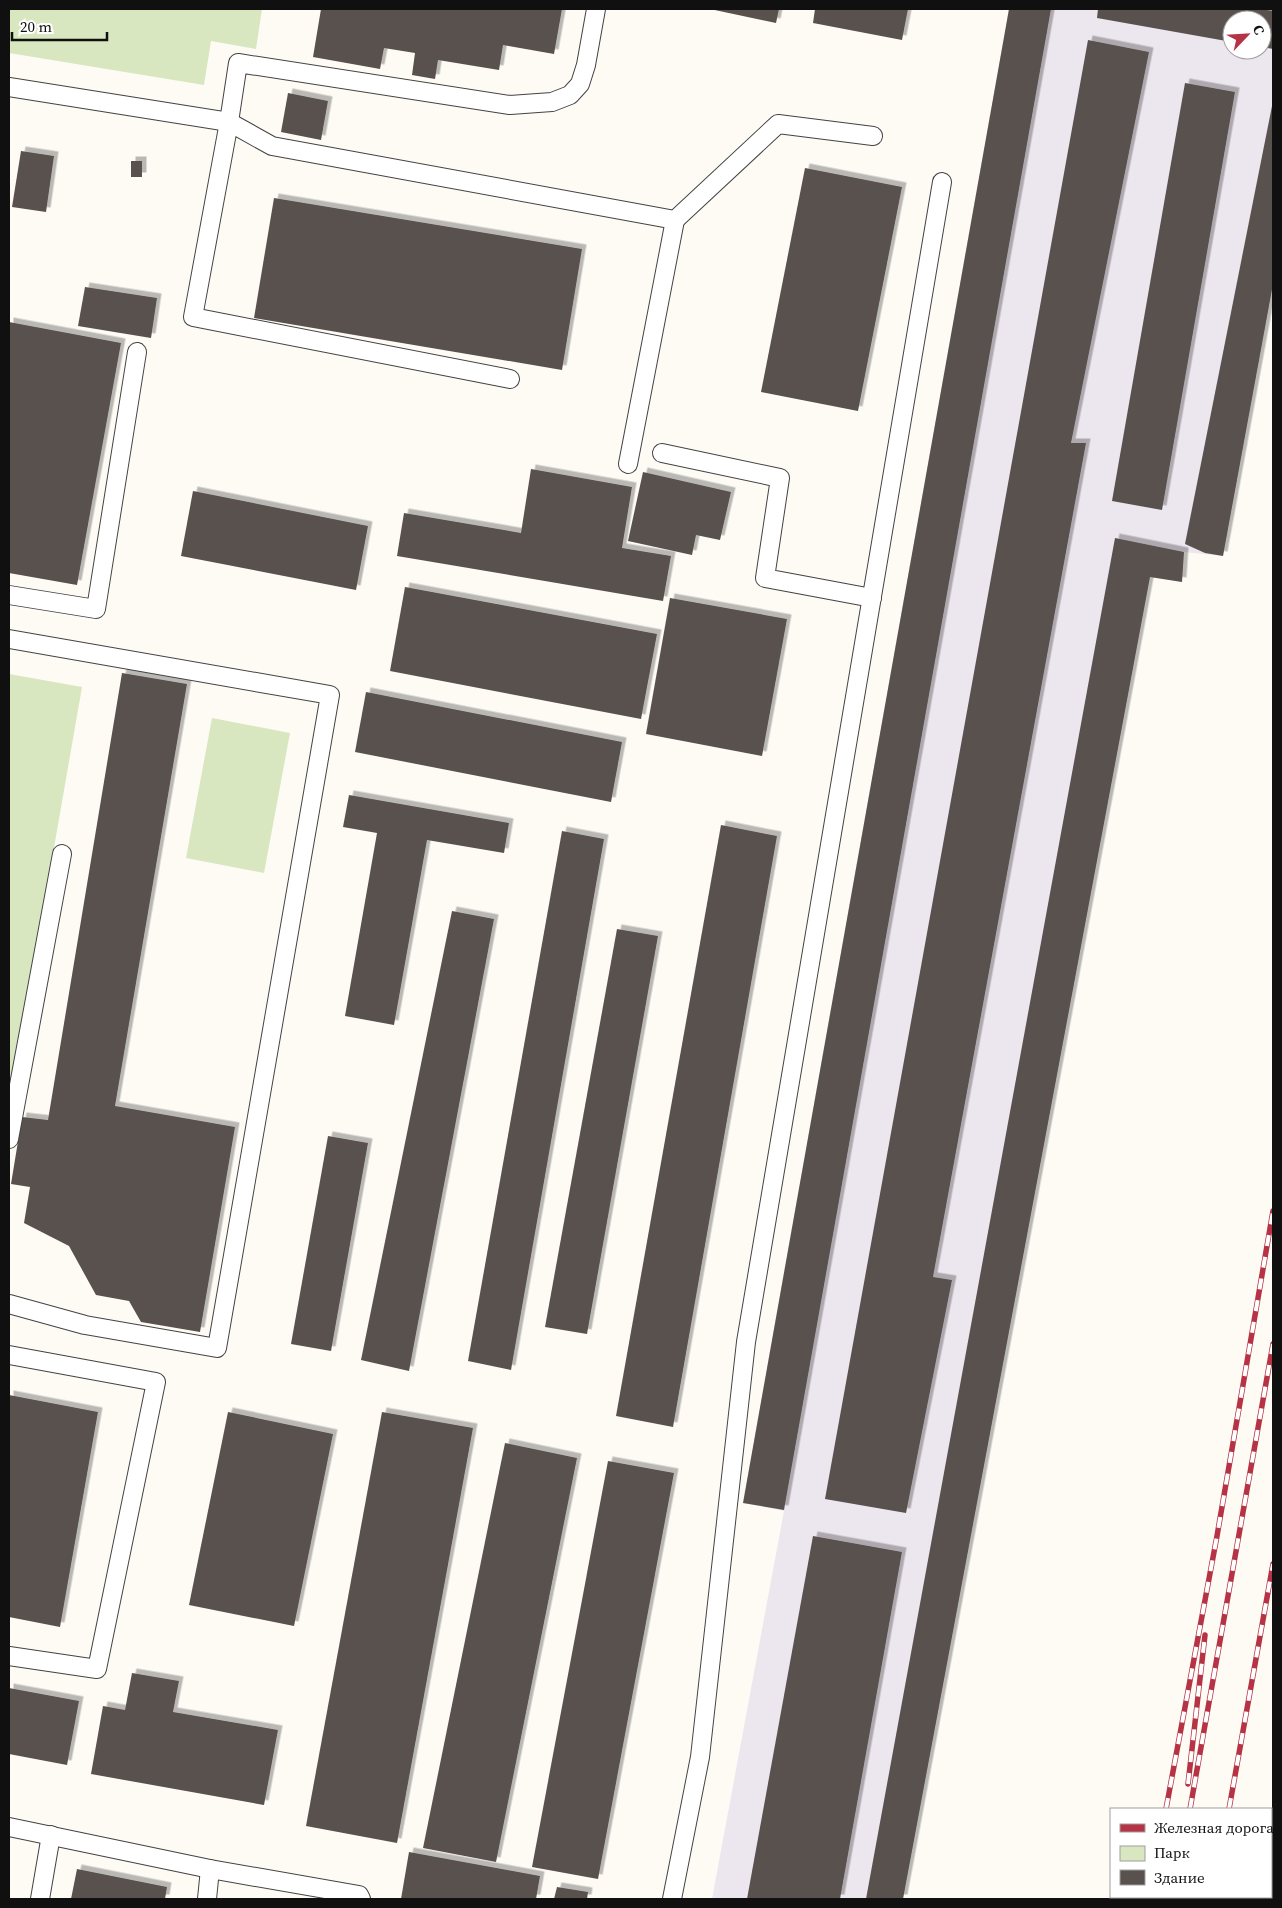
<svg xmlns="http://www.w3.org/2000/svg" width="1282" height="1908" viewBox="0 0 1282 1908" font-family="'Source Serif 4',serif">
  <defs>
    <filter id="shadow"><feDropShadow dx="4.5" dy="-4.5" stdDeviation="0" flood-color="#0004"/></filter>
  </defs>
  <rect width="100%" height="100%" fill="#fefbf5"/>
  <path fill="#ece6ee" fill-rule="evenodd" d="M1009 9H1273V284L1223 556 1184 552 1182 582 1150 577 903 1899H712L784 1511 743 1503ZM1232 20H1262V50H1232Z"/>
  <g fill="#d8e7c0">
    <path d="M9 9H262L256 49 211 41 204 85 9 53Z"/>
    <path d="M9 674 82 687 9 1106Z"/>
    <path d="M212 718 290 733 264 873 186 858Z"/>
  </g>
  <g fill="#58514e" filter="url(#shadow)">
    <path d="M321 9H562L554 54 503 45 499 70 438 60 435 79 412 75 415 53 384 48 380 69 313 57Z"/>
    <path d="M710 9H779L776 23Z"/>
    <path d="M815 9H908L902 40 813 23Z"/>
    <path d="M1009 9H1051L784 1510 743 1503Z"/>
    <path d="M1098 9H1259L1273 11V49L1262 47V20H1232V42L1097 18Z"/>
    <path d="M1088 40 1149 52 1071 443H1086L933 1277 952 1280 906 1513 825 1499Z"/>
    <path d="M1185 83 1235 92 1162 510 1112 501Z"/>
    <path d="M288 93 328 101 321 140 281 132Z"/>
    <path d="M1272 106 1273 284 1223 556 1205 553 1185 544Z"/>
    <path d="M21 151 54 156 46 212 12 207Z"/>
    <rect x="131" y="161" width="11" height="16"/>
    <path d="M805 168 902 187 858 411 761 392Z"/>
    <path d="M274 198 582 249 562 370 254 318Z"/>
    <path d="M85 287 157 298 151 338 78 326Z"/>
    <path d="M9 322 121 343 77 585 9 573Z"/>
    <path d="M531 469 632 487 622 548 671 556 663 601 397 556 404 513 521 533Z"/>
    <path d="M643 472 731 492 720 540 696 535 692 555 628 541Z"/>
    <path d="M193 491 368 526 356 590 181 556Z"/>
    <path d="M1115 538 1184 552 1182 582 1150 577 903 1899H866Z"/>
    <path d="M405 587 657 634 641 719 390 671Z"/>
    <path d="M670 598 787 619 762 756 646 734Z"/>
    <path d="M122 673 187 684 115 1106 235 1127 200 1332 141 1322 129 1301 96 1295 69 1246 24 1223 30 1187 11 1184 22 1117 48 1120Z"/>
    <path d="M366 692 622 742 611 802 355 752Z"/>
    <path d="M349 795 509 823 504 853 427 840 394 1025 345 1016 377 833 343 827Z"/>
    <path d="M721 825 777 836 673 1427 616 1416Z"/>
    <path d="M562 831 604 839 511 1370 468 1361Z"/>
    <path d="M452 911 494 919 409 1371 361 1360Z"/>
    <path d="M617 929 658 936 587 1334 545 1327Z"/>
    <path d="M328 1136 368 1143 331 1351 291 1344Z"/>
    <path d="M9 1395 98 1412 60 1627 9 1617Z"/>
    <path d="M228 1412 333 1434 294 1626 189 1605Z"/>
    <path d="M382 1412 473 1428 397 1843 306 1826Z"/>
    <path d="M505 1443 577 1458 496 1862 423 1848Z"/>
    <path d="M608 1461 674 1473 598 1879 532 1867Z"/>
    <path d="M813 1536 902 1552 840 1899H747Z"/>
    <path d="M132 1673 179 1681 173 1712 278 1730 264 1805 91 1774 103 1706 125 1710Z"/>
    <path d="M9 1688 79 1701 67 1765 9 1754Z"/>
    <path d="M409 1852 540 1876 536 1899H401Z"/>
    <path d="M77 1869 167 1887 165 1899H71Z"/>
    <path d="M557 1887 588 1892 587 1899H554Z"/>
  </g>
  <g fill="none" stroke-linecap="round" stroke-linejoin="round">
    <g stroke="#434343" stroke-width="20">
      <g id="service">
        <path d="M9 87 229 122 238 63 510 105 552 102 570 95 580 84 586 65 596 9"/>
        <path d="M510 379 193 317 229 122 272 146 675 220 778 124 873 136"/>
        <path d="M662 453 780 478 765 578 872 598"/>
        <path d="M628 464 675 220"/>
        <path d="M9 595 96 609 137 352"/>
        <path d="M9 639 330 695 217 1348 85 1325 9 1304"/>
        <path d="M9 1139 62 854"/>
        <path d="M9 1355 156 1382 97 1669 9 1656"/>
        <path d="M9 1827 210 1869 359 1895 361 1899"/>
        <path d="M40 1899 51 1835"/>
        <path d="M207 1899 210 1869"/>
        <path d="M672 1899 700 1757 746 1342 942 182"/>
      </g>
    </g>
    <use href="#service" stroke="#fff" stroke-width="18"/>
    <g stroke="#b63345" stroke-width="5.5">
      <g id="rail">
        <path d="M1188 1784 1205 1635"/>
        <path d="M1166 1809 1217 1536 1273 1211"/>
        <path d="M1190 1809 1273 1344"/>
        <path d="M1229 1809 1273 1564"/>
        <path d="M1150 1899V1897"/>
        <path d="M1174 1899V1897"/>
        <path d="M1213 1899V1897"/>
      </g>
    </g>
    <use href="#rail" stroke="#fff" stroke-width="4" stroke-dasharray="11" stroke-linecap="butt"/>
  </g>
  <rect width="1282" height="1908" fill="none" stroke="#101010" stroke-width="20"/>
  <rect x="1110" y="1808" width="162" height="90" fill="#ffffff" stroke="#9f9f9f"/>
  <rect x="1120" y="1824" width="25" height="8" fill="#b63345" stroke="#9f9f9f"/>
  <text x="1154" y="1833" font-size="15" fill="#101010">Железная дорога</text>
  <rect x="1120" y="1846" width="25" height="15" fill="#d8e7c0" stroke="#9f9f9f"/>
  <text x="1154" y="1858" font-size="15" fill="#101010">Парк</text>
  <rect x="1120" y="1870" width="25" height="15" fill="#58514e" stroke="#9f9f9f"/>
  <text x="1154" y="1883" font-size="15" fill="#101010">Здание</text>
  <g transform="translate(1247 35) rotate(65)"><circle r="24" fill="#ffffff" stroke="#9f9f9f"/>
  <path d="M0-4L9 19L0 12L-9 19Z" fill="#b63345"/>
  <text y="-8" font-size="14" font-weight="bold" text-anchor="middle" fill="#101010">С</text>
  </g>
  <path d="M12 32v8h95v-8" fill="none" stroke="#101010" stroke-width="2.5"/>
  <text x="20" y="32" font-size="15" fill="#101010" stroke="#ffffff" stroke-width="4" paint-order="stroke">20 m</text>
</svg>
